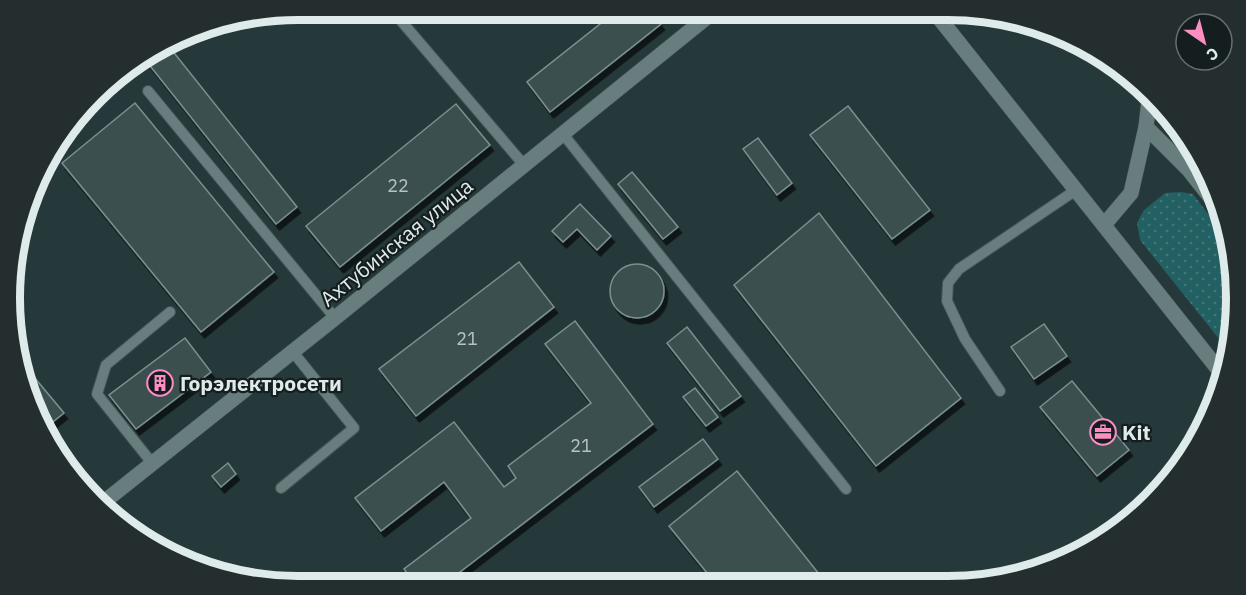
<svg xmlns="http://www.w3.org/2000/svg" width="1246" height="595" viewBox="0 0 1246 595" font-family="'IBM Plex Sans',sans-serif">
  <defs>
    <pattern id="industrial-furrows" width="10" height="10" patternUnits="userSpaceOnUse" patternTransform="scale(1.5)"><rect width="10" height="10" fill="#284445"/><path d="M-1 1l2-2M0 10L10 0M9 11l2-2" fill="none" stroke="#475f60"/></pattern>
    <pattern id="grass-dots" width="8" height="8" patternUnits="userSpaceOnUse" patternTransform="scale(1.5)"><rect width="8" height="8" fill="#226063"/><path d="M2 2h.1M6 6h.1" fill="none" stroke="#42777a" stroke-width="1.8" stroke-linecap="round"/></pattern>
    <filter id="shadow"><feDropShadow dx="3.5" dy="6" stdDeviation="0" flood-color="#0009"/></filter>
  </defs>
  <rect width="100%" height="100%" fill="#25383a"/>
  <path fill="url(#industrial-furrows)" d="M134 62 137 72 53 148 57 137 122 69Z"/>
  <path fill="url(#grass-dots)" d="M1180 192 1193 194 1224 235 1237 298 1227 349 1140 240 1137 223 1144 210 1165 193Z"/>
  <g fill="#3b4f50" stroke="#7b9091" stroke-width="1.5" filter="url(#shadow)">
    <path d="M619 9H650L661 24 550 112 527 82Z"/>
    <path d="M167 44 297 207 276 224 143 57Z"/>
    <path d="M135 103 274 272 201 332 62 163Z"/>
    <path d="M456 104 490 145 340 267 306 226Z"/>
    <path d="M848 106 930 210 892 239 810 135Z"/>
    <path d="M758 138 792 183 777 195 743 149Z"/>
    <path d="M632 172 678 227 663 239 618 184Z"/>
    <path d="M580 204 611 236 597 250 577 229 563 242 552 231Z"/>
    <path d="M819 213 961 398 876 466 734 285Z"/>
    <path d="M519 262 554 307 416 416 379 369Z"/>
    <circle cx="637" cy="291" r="27"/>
    <path d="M575 321 653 424 443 585 417 586 404 569 471 518 444 482 381 531 355 498 454 422 504 487 516 478 508 466 591 403 545 344Z"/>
    <path d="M1044 324 1067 356 1034 379 1011 347Z"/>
    <path d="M687 327 741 396 720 411 667 343Z"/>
    <path d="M185 338 211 372 136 429 109 395Z"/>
    <path d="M19 359 64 413 43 430 39 425Z"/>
    <path d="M1072 381 1129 450 1097 476 1040 407Z"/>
    <path d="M695 388 718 417 706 426 683 397Z"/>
    <path d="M703 439 718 459 654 507 639 487Z"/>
    <path d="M228 463 236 474 221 487 212 476Z"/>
    <path d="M737 471 827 584H716L669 526Z"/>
    <path d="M1126 512 1131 519 1124 527 1070 558Z"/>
  </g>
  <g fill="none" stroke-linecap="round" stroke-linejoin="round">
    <g stroke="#445556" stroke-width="12">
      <g id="service">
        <path d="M391 9 524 165"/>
        <path d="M148 91 335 318"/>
        <path d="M563 134 846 489"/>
        <path d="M1000 391 965 339 947 301 948 283 959 269 1076 190"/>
        <path d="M152 463 97 394 106 365 170 312"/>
        <path d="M281 488 354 428 293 352"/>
      </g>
    </g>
    <g stroke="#445556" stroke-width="16">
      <g id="minor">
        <path d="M1146 127 1189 170 1219 208"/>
        <path d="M1104 225 1131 193 1146 127 1150 92"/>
        <path d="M100 505 335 318 717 9"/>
      </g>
    </g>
    <g stroke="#445556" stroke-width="16">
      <path id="tertiary" d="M932 9 1222 374"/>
    </g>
    <use href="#service" stroke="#677d7e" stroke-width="10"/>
    <use href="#minor" stroke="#677d7e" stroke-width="15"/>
    <use href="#tertiary" stroke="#677d7e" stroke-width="15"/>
  </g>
  <defs>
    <g id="building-ring" transform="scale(1.35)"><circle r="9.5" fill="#151e1e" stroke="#fb8fc4" stroke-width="1.5"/><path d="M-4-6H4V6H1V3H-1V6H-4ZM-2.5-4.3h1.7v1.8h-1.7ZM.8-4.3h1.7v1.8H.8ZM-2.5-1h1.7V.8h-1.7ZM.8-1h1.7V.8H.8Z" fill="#fb8fc4"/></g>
    <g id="office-ring" transform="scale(1.35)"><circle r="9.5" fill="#151e1e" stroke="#fb8fc4" stroke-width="1.5"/><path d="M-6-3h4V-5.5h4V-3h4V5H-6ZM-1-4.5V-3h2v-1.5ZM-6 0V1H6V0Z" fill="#fb8fc4"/></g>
  </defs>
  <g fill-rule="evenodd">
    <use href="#building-ring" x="160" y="383"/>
    <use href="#office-ring" x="1103" y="432"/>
  </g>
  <g text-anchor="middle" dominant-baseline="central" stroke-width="4.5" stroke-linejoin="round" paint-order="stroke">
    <g font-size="18" fill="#b6c3c4">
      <text x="398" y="185">22</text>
      <text x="467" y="338">21</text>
      <text x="581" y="445">21</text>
    </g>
    <g font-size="21" fill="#dfeaeb" stroke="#151e1e">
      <text transform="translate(396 242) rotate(-39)">Ахтубинская улица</text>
    </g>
    <g font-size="21" font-weight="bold" fill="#dfeaeb" stroke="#151e1e" text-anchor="start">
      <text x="180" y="383">Горэлектросети</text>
      <text x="1122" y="432">Kit</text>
    </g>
  </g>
  <path d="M0 0H1246V595H0ZM298 20H948A278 278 0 0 1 1226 298V298A278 278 0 0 1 948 576H298A278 278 0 0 1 20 298V298A278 278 0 0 1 298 20Z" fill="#252e2e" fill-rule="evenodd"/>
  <path fill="none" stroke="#dfeaeb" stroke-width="8" d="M298 20H948A278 278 0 0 1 1226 298V298A278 278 0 0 1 948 576H298A278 278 0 0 1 20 298V298A278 278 0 0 1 298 20Z"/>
  <g transform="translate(1204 42) rotate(145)"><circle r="28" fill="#151e1e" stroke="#667070" stroke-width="1.5"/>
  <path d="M0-4.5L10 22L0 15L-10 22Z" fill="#fb8fc4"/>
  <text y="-9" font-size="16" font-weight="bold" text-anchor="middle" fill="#dfeaeb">С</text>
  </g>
</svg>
